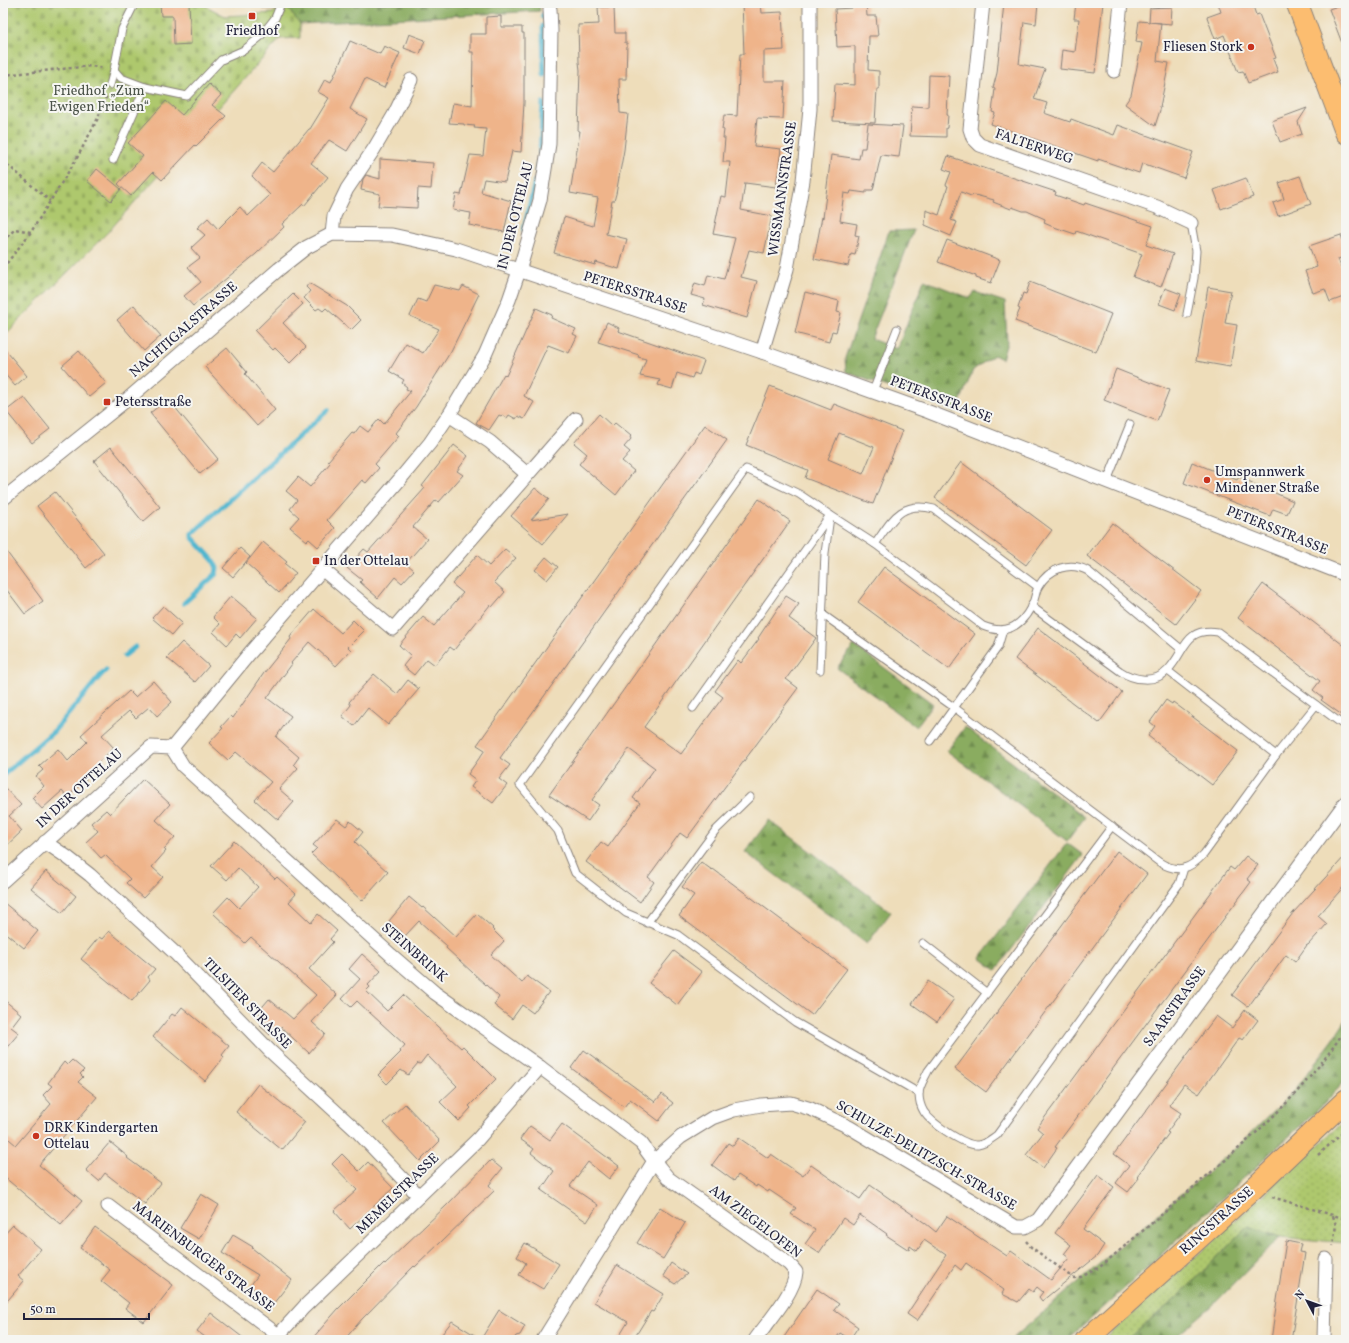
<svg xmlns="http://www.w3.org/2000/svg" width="1349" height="1343" viewBox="0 0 1349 1343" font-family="Vollkorn,serif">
  <defs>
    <pattern id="grass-dots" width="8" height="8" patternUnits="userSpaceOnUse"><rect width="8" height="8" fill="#aec86d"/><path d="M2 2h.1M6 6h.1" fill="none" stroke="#95ac5f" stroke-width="1.8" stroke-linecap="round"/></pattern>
    <pattern id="forest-firs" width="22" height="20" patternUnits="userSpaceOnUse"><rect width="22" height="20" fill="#8aac60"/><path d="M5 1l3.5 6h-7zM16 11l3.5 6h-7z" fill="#708c50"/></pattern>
    <pattern id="cemetery-stones" width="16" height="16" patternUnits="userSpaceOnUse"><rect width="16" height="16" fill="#aec86d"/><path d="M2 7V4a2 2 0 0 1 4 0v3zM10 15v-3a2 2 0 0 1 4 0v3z" fill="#95ac5f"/></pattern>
  </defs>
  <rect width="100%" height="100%" fill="#f6f6f2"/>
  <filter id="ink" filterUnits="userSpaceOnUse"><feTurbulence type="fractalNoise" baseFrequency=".025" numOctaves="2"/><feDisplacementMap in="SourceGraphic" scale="8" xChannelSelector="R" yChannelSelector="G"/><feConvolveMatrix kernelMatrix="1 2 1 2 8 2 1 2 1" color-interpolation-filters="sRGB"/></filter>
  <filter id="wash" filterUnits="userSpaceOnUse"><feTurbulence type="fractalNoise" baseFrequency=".012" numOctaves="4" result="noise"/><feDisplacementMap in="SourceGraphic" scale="16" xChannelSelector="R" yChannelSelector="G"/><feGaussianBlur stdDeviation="0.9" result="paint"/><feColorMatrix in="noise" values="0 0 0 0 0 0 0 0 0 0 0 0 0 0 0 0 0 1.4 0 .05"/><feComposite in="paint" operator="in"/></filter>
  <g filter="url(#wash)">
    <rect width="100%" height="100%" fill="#eeddba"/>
    <path fill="url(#grass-dots)" stroke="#687554" d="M1346 1120V1243L1280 1237 1247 1227 1178 1297 1126 1340H1104Z"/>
    <g fill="url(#forest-firs)" stroke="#56674e">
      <path d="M285 3H539L540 11 300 24 284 4Z"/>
      <path d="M914 230 871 339 897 349 924 280 970 298 975 292 1005 302 1007 342 1002 359 994 355 973 370 956 412 846 372 845 358 889 231Z"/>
      <path d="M854 645 933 704 916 727 837 668Z"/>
      <path d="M965 727 1085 817 1067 841 947 751Z"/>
      <path d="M769 820 891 912 867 944 745 852Z"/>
      <path d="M1067 843 1083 855 996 970 980 958Z"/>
      <path d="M1346 1020V1080L1322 1106 1101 1310 1067 1340H1011L1098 1265 1237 1147 1295 1090 1333 1040Z"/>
      <path d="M1247 1227 1280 1237 1212 1306 1172 1340H1126L1178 1297Z"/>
    </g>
    <path fill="url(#cemetery-stones)" stroke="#687554" d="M3 3H204V5L225 16 273 13 284 4 300 24V38L280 39 108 232 3 337Z"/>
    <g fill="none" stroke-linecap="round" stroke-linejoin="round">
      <g stroke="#50b6cf" stroke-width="5">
        <path d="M543 15V17"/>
        <path d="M543 26 544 75"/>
        <path d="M540 153 543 103"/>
        <path d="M537 171 538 164"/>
        <path d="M524 230 535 181"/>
        <path d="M184 603 216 574 217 568 213 560 192 537V534L328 410"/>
        <path d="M124 656 135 647"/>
        <path d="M3 775 54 731 101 675 106 670"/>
      </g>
    </g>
    <g id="blocks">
      <g fill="#efb48a" fill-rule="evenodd">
        <path d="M160 3H189L191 44 174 45 173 16H161Z"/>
        <path d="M742 3H761L762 13 782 12 784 50 764 51V81H785L783 119 757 118 754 146 781 149 776 187 745 183 741 210 772 216 764 253 749 250 741 277 757 281 747 318 703 305 705 299 691 295 695 283 705 286 708 275 724 279 735 238 713 234 721 196 726 197 730 162H723L725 138H723L724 130 722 129 724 115 737 116 740 54H744Z"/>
        <path d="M852 3H866L867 16H876L878 36H869L868 70 879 71V89H877L875 123 833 121 835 84 855 85V46L837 47 835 9 852 8Z"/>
        <path d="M1004 3H1038L1036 24 1024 22 1019 64 1045 69 1034 99 1047 103 1044 113 1070 122 1071 119 1114 135 1118 125 1193 152 1184 178 1142 163 1139 173 1098 159V161L991 124 995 113 992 112 995 89 993 88 997 73Z"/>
        <path d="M1076 3H1103L1095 73 1060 69 1062 50 1075 52 1079 19H1074Z"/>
        <path d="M1218 3H1252L1256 15 1259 14 1276 58 1273 59 1278 72 1248 83 1243 71 1238 72 1224 35 1215 39 1207 17 1221 12Z"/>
        <path d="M1346 3V51H1345L1329 9Z"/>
        <path d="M598 7H614L615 33H625V43H627L626 79H619L620 113 628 114 624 150 616 194 614 201H612L606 234 627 239 619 269 596 262 595 265 554 253 564 217 593 226 598 198 570 193 580 131H578L580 70 579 62 578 25 599 24Z"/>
        <path d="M1172 7 1171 24 1149 22 1150 8Z"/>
        <path d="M501 16V27H522V33H524V103L521 152 512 151 505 182 484 179 481 192 511 201 504 232 469 225 471 213 453 210 456 194 461 195 470 155 483 156 486 129 474 128 475 126 464 125V124L449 123 453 103 472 106 473 52H470V34H486V17Z"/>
        <path d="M1139 21 1161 23 1157 61 1169 63 1160 107H1161L1155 126 1125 104 1131 95 1142 43 1136 42Z"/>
        <path d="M409 34 425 40 420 54 404 48Z"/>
        <path d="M350 41 380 54 384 46 400 53 384 88 365 79 350 109 367 119 347 151 329 140 311 163 328 177 304 206 303 204 282 224 284 227 256 254 193 306 184 296 201 282 188 267 200 258 191 248 205 235 197 228 208 218 218 229 240 207 248 216 270 195 252 176 262 163 273 172 309 129H310L329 98 318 92 325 79 331 82Z"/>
        <path d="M929 75 949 76 947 115H948L947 128H946V137L910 136 912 106 928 107Z"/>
        <path d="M209 84 221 95 212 105 226 116 196 146 195 145 162 180 153 172 131 196 118 184 143 156 128 143 166 101 182 115Z"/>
        <path d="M1307 108 1298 122 1302 134 1280 142 1272 121Z"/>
        <path d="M868 124 903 126 899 157 881 155 873 190H866V193L851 191 850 194 844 193 840 221 857 224 855 235 859 236 855 255 851 254 848 266 814 259 822 217 823 218 831 155 859 159 861 148H865Z"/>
        <path d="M948 156 1056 192 1055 195 1084 205 1085 203 1153 226 1146 245 1173 254 1161 287 1133 277 1142 254 1076 231 1075 234 1051 226 1044 223 1045 219 1027 211H1023L1012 207 1011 209 993 202 994 200 975 195 971 196 961 192 951 220 957 222 951 236 925 225 926 210 939 215 948 186 946 185 951 172 943 169Z"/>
        <path d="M380 159 433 163 431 189 418 188 417 208 378 206 380 194 361 190 363 179 366 175 380 179Z"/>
        <path d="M97 169 121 189 111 201 87 181Z"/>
        <path d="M1300 176 1311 204 1278 216 1273 203 1284 199 1279 183Z"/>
        <path d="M1246 178 1253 197 1221 209 1214 190Z"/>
        <path d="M1341 235 1346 249V256L1338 259 1346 280V296L1330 302 1325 289 1313 293 1305 271 1317 267 1309 246Z"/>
        <path d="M947 240 1000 260 991 283 976 278V276L938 262Z"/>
        <path d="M1030 282 1111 314 1096 352 1015 321 1020 309 1018 308 1023 293 1026 294Z"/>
        <path d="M309 283 347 306 361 320 351 330 326 308 323 311 319 308 316 310 304 298 310 291 306 287Z"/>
        <path d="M434 285 460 291 463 286 479 294 451 351 416 407 396 433 399 436 375 464 379 468 366 483 362 480 327 520 335 528 318 547 309 539 307 541 290 527 299 517 290 509 297 500 286 491 298 477 310 487 330 463 328 461 352 433 354 434 360 426 368 432 379 419 384 424 411 391 406 389 407 387 402 383 404 380 389 371 406 343 423 353 439 329 410 316 418 299 426 302Z"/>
        <path d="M1208 287 1231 291 1225 323 1237 325 1230 367 1196 361Z"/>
        <path d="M1165 288 1181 294 1175 310 1159 304Z"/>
        <path d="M805 292 839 301 837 312 841 313 836 332 832 331 829 342 795 333Z"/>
        <path d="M293 294 303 304 283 323 306 347 290 363 275 348 273 350 255 331Z"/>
        <path d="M134 305 161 336 144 351 117 320Z"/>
        <path d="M536 308 552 315 551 318 576 329 573 334 577 336 569 353 548 345 524 396 534 402 524 419 518 416 516 419 509 415 507 418 502 415 501 416 499 415 489 430 476 423 504 374 506 376Z"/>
        <path d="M607 322 619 328 618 331 704 361 699 375 694 373 692 378 677 373 672 389 658 385 660 380 640 376 646 359 638 357 639 355 598 342Z"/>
        <path d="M3 347 27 376 15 386 3 372Z"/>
        <path d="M227 348 247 372 245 374 275 410 257 426 205 367Z"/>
        <path d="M79 351 106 383 89 397 62 366Z"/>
        <path d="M1116 369 1169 390 1157 421 1104 400Z"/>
        <path d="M770 386 831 410 834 404 902 431 873 504 805 478 808 470 746 445ZM839 433 874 447 863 474 828 459Z"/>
        <path d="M24 397 50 429 32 443 6 411Z"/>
        <path d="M168 399 218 459 200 474 150 413Z"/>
        <path d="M599 414 612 426 615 423 631 436 630 437 631 439 624 447 630 452 622 461 634 471 616 495 579 464 587 454 574 443Z"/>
        <path d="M705 425 727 440 500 758 510 765 499 779 507 785 493 803 471 787 476 780 468 774 485 750 477 745Z"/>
        <path d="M454 445 468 456 457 471 463 475 439 502 436 500 413 527 427 539 406 563 414 570 402 583 395 577 378 598 360 582 362 580 347 568 364 549 368 552 400 516 425 488 422 486Z"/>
        <path d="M111 447 160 507 143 522 94 461Z"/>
        <path d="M961 462 1052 530 1026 565 935 498Z"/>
        <path d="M1192 462 1237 480 1239 477 1293 501 1287 514 1273 509 1270 516 1184 483Z"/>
        <path d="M535 488 549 499 531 520 568 514 543 544 511 516Z"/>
        <path d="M55 492 104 553 86 568 37 506Z"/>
        <path d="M759 499 790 521 644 727 681 754 723 697 715 691 738 660 741 663 759 639 758 638 786 596 799 604 789 618 816 638 786 679 798 688 687 838 680 833 648 877 654 882 640 902 586 862 601 842 608 847 640 803 633 798 655 768 629 749 592 800 599 805 588 821 549 795Z"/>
        <path d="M1112 523 1201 591 1176 624 1087 556Z"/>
        <path d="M263 542 287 562 285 564 296 573 279 593 246 563Z"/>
        <path d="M3 547 43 601 25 614 3 585Z"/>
        <path d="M240 548 250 557 233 577 223 568Z"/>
        <path d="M505 549 516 558 494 582 505 592 492 607 490 605 454 650 450 647 435 665 427 659 414 675 403 666 411 656 399 645 423 617 434 626 463 593 452 584 477 555 489 566Z"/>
        <path d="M546 557 558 567 547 580 535 570Z"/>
        <path d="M884 567 975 634 949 669 858 602Z"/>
        <path d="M1263 584 1346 647V718L1321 700 1323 698 1313 690 1320 681 1238 618Z"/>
        <path d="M231 596 257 618 240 638 236 634 227 645 213 632 220 624 213 617Z"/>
        <path d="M163 606 182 623 172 635 152 618Z"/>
        <path d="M314 609 341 633 353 620 364 631 348 647 351 650 336 666 309 642 291 663 292 664 267 698 291 716 276 737 299 757 294 764 298 768 279 789 294 802 278 820 255 800 271 782 236 752 228 760 209 743 223 728 221 727 231 716 233 718 264 673 291 639 290 637Z"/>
        <path d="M1038 628 1122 692 1099 723 1015 659Z"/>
        <path d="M182 642 209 666 195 682 167 658Z"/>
        <path d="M374 674 397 694 408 680 419 689 388 725 368 708 354 726 342 716 351 705 349 702Z"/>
        <path d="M153 681 172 702 157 716 149 707 136 718 129 711 102 735 114 748 83 776 86 780 67 797 62 791 42 809 32 798 44 786 36 776 43 770 39 766 58 749 68 761 87 742 81 735 129 691 135 697Z"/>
        <path d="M1166 700 1172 704 1173 702 1238 751 1212 785 1148 736 1155 726 1150 722Z"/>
        <path d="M143 779 170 804 156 820 175 837 164 849 166 851 152 867 163 877 143 898 126 883 130 879 105 855 101 858 86 842 98 831 91 823 106 810 110 814Z"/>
        <path d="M3 786 21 805 9 816 22 831 3 849Z"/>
        <path d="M337 819 346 826 350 821 363 832 355 842 388 872 362 901 311 854 317 848 313 845Z"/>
        <path d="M234 841 275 879 277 877 296 894 289 902 311 923 318 914 337 931 330 939 333 942 309 969 337 995 312 1022 325 1034 309 1053 281 1027 278 1030 276 1028 270 1035 260 1026 266 1019 258 1012 269 999 293 1019 316 995 251 937 245 943 213 913 228 897 239 908 258 887 238 868 227 880 211 866Z"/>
        <path d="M1117 851 1147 874 986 1092 955 1069Z"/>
        <path d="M1346 855V884L1318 916 1327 924 1308 945H1307L1295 962 1286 955 1248 1007 1232 995 1293 913Z"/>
        <path d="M1246 856 1258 865 1247 879 1251 882 1055 1147 1057 1148 1043 1168 1026 1155 1043 1133 1037 1128 1230 867 1234 870Z"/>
        <path d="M701 862 712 870 713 869 847 969 812 1015 679 916 694 895 682 887Z"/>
        <path d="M46 871 76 896 62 913 31 888Z"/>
        <path d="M409 897 422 908 423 907 456 937 477 914 493 928 492 929 504 941 491 955 522 983 527 976 549 992 533 1013 522 1005 512 1019 494 1005 499 997 446 948 447 946 419 921 405 936 389 921Z"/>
        <path d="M3 902 38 931 24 948 3 931Z"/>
        <path d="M109 931 155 969 148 977 150 980 132 1001 81 959 99 937 102 939Z"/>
        <path d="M674 951 702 972 677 1005 649 983Z"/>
        <path d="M362 954 381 971 368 985 370 987 366 991 387 1011 403 995 461 1048 463 1046 496 1079 469 1106 471 1108 459 1121 440 1102 457 1086 427 1055 420 1064 418 1063 408 1075 401 1070 387 1084 378 1075 401 1052 400 1051 405 1045 357 1001 351 1007 342 999 360 979 349 969Z"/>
        <path d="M928 981 954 999 937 1022 912 1004Z"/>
        <path d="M3 999 21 1014 11 1027 19 1033 3 1052Z"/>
        <path d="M182 1007 229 1046 222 1055 224 1057 205 1081 153 1037 172 1014 175 1016Z"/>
        <path d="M1245 1010 1258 1020 1243 1040 1239 1038 1199 1094 1184 1084 1169 1105 1181 1113 1167 1132 1169 1133 1137 1176 1139 1178 1128 1192 1116 1183 1129 1165 1114 1154 1216 1016 1232 1028Z"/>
        <path d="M584 1050 655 1102 662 1094 673 1103 659 1121 630 1099 624 1107 571 1068Z"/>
        <path d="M72 1060 84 1070 80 1074 83 1077 78 1082 97 1097 39 1165 82 1201 61 1225 3 1176V1134L16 1145 51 1104 43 1095 52 1086 48 1083 64 1062 67 1065Z"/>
        <path d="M258 1084 305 1122 282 1150 236 1112Z"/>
        <path d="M405 1104 440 1141 420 1161 384 1123Z"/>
        <path d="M562 1124 619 1166 609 1179 588 1162 570 1186 598 1205 587 1222 541 1190 554 1171 531 1153 534 1149 520 1139 530 1126 550 1140Z"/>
        <path d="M739 1138 768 1158 771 1154 803 1176 811 1165 860 1199 870 1185 925 1223 936 1232 947 1216 1007 1256 1011 1251 1051 1280 1069 1258 1064 1254 1071 1245 1055 1233 1098 1175 1114 1187 1083 1229 1104 1245 1097 1256 1042 1301 1039 1297 1043 1292 1037 1287 1033 1292 1029 1289 1018 1302 1002 1294 1004 1290 966 1263 961 1270 955 1265 917 1321 907 1314 946 1255 924 1240 917 1251 910 1246 909 1250 886 1235 887 1234 860 1215 853 1225 843 1218 819 1253 805 1244 815 1230 791 1214 796 1208 769 1190 768 1192 757 1185 756 1187 738 1175 734 1181 712 1165 728 1143 733 1146Z"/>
        <path d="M110 1142 128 1157 127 1158 161 1183 145 1204 105 1173 99 1181 86 1170Z"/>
        <path d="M342 1154 359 1171 368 1162 393 1188 350 1229 334 1211 357 1190 332 1164Z"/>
        <path d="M491 1160 502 1169 489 1185 494 1191 415 1267 414 1266 362 1319 344 1340H311L338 1309 384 1263 385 1264 446 1206Z"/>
        <path d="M201 1194 219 1205 199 1239 180 1228Z"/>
        <path d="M660 1207 685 1223 663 1259 637 1243Z"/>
        <path d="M13 1225 41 1249 18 1276 24 1281 3 1306V1236Z"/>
        <path d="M95 1227 173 1285 144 1322 125 1308 129 1303 101 1281 110 1270 80 1248Z"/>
        <path d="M233 1235 253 1247 252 1248 292 1280 273 1304 250 1286 258 1275 222 1253Z"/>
        <path d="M1286 1241 1301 1244 1299 1252 1305 1253 1297 1304 1291 1340H1271Z"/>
        <path d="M525 1243 559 1264 543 1289 519 1275 526 1263 517 1257Z"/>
        <path d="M671 1263 687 1274 675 1284 663 1276Z"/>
        <path d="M617 1265 664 1294 653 1312 651 1311 633 1340H617L628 1322 594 1302Z"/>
        <path d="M817 1289 839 1304 834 1310 858 1327 850 1339 840 1333 835 1340H782Z"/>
        <path d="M499 1310 525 1326 520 1335 516 1336 513 1340H441L444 1334H442L452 1321 481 1339Z"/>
        <path d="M211 1313 246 1340H209L197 1331Z"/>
      </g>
    </g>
  </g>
  <g filter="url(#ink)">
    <use href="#blocks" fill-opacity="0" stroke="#88807a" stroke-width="1"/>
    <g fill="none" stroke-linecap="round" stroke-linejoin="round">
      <g stroke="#88807a" stroke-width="9">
        <g id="service">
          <path d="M261 3H280"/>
          <path d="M114 70 121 78 145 87"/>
          <path d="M110 85 114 70 122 29 135 3"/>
          <path d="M113 160 145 87 187 96 221 60 244 50 260 37 275 18 281 3"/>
          <path d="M1187 314 1194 278 1196 251 1191 223"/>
          <path d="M873 391 897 329"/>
          <path d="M1107 481 1130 424"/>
          <path d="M875 544C892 520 901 500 934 509L1038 587"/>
          <path d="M1031 606 1120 671C1133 680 1155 684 1168 670 1186 651 1184 627 1218 632L1346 727"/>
          <path d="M822 614 955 708 1159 862C1178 874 1190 869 1204 854L1276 755 1316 705"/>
          <path d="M820 670 825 553 830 517"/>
          <path d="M1168 671 1276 755"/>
          <path d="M693 708 830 515"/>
          <path d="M930 741 998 647 1003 630"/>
          <path d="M1112 826 928 1071C925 1078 919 1086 919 1094 919 1100 921 1107 924 1112 931 1123 965 1146 978 1145 986 1144 991 1139 997 1135L1179 884 1184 868"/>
          <path d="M647 923 715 831 750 797"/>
          <path d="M923 943 987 993"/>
          <path d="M919 1093 795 1022 678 935 626 913 575 873 558 831 520 785 746 469 799 494 830 515 875 544 983 626C1005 635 1020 628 1031 607 1035 601 1035 593 1038 587 1049 568 1070 561 1088 571L1181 649"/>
        </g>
      </g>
      <g stroke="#88807a" stroke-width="15">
        <g id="minor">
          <path d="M983 3 970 129 973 138 980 145 1157 207 1191 223"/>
          <path d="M1114 71 1121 3"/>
          <path d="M332 234 334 216 347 189 374 149 394 115 411 80"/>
          <path d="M762 352 787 269 803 181 810 109V3"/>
          <path d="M449 415 490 442 527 474"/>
          <path d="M3 499 129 398 279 269 307 247 332 234 392 235 456 249 762 352 929 412 1346 575"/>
          <path d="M322 569 393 629 576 419"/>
          <path d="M172 748 183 766 391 955 435 993 540 1067 641 1143 654 1161 668 1178 789 1264 796 1272C795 1292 767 1323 755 1340"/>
          <path d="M172 748 249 654 401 478 430 443 449 415 485 355 509 300 519 271 540 200 549 144 551 30 550 9"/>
          <path d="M45 842 67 857 90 875 176 954 270 1051 358 1132 419 1196"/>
          <path d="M3 881 151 747 172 748"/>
          <path d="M108 1206 278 1335"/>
          <path d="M274 1340 304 1307 478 1139 540 1067"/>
          <path d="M543 1340 654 1161 681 1137 712 1118 734 1110 761 1105 791 1103 811 1109 849 1127 1016 1227H1025L1038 1220 1346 802"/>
          <path d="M1324 1340 1326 1259"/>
        </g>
      </g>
      <g stroke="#88807a" stroke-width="23">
        <g id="primary">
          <path d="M1297 3 1346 133"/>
          <path d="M1086 1340 1253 1189 1346 1100"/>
        </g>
      </g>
      <g stroke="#88807a" stroke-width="2.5" stroke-dasharray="3 3" stroke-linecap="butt">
        <path d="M527 3 537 6"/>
        <path d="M3 75 91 66 104 68"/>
        <path d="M3 161 50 201"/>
        <path d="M3 241 15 229 31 232"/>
        <path d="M3 268 31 232 77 158 97 120 107 95"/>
        <path d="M1318 1155 1346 1130"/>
        <path d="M1272 1197 1346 1219"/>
        <path d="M1333 1216 1336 1225 1333 1246"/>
        <path d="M1026 1241 1031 1247 1074 1278 1081 1277 1100 1267C1132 1240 1164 1213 1195 1186 1251 1139 1307 1090 1346 1028"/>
      </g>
      <use href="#service" stroke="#fff" stroke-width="7"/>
      <use href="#minor" stroke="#fff" stroke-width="13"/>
      <use href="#primary" stroke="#fcbd6f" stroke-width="21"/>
    </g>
  </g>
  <g fill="#c8321e" stroke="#f6f6f2" stroke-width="1.5">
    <rect x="248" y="12" width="8" height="8" rx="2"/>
    <circle cx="1251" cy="47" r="4"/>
    <rect x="103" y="398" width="8" height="8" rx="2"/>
    <circle cx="1207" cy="480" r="4"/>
    <rect x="312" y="557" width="8" height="8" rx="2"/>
    <circle cx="36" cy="1136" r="4"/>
  </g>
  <g text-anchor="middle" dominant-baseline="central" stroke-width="4" stroke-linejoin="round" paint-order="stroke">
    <g font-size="14" fill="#22223b" stroke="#f6f6f2" text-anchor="start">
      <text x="252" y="31" text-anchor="middle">Friedhof</text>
      <text x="1243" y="47" text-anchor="end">Fliesen Stork</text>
      <text x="115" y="402">Petersstraße</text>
      <text x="1215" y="472">Umspannwerk<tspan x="1215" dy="16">Mindener Straße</tspan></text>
      <text x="324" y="561">In der Ottelau</text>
      <text x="44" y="1128">DRK Kindergarten<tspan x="44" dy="16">Ottelau</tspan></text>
    </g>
    <g font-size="14" fill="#4c544a" stroke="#f6f6f2">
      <text x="99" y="91">Friedhof „Zum<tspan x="99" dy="16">Ewigen Frieden“</tspan></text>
    </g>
    <g font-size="14" fill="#22223b" stroke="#f6f6f2">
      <text transform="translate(1034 147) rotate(19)">FALTERWEG</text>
      <text transform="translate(783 189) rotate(-82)">WISSMANNSTRASSE</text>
      <text transform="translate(516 216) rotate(-76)">IN DER OTTELAU</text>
      <text transform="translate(635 293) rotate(18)">PETERSSTRASSE</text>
      <text transform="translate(184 330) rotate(-41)">NACHTIGALSTRASSE</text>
      <text transform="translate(941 400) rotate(21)">PETERSSTRASSE</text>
      <text transform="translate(1277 531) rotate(22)">PETERSSTRASSE</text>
      <text transform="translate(80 789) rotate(-42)">IN DER OTTELAU</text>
      <text transform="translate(414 953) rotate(41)">STEINBRINK</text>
      <text transform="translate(247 1004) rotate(46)">TILSITER STRASSE</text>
      <text transform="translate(1175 1007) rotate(-54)">SAARSTRASSE</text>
      <text transform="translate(926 1156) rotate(30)">SCHULZE-DELITZSCH-STRASSE</text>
      <text transform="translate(398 1194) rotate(-44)">MEMELSTRASSE</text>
      <text transform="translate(1217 1221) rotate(-42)">RINGSTRASSE</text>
      <text transform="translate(755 1222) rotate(37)">AM ZIEGELOFEN</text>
      <text transform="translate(203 1257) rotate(37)">MARIENBURGER STRASSE</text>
    </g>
  </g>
  <rect width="1349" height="1343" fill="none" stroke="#f6f6f2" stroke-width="16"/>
  <g transform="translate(1307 1301) rotate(311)" stroke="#f6f6f2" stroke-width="3" paint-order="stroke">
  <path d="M0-3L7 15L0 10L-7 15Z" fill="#22223b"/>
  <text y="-6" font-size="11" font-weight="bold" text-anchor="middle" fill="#22223b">N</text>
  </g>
  <path d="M24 1313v6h125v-6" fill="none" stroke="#22223b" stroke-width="2"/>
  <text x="30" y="1313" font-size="12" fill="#22223b" stroke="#f6f6f2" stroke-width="3" paint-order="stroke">50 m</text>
</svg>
